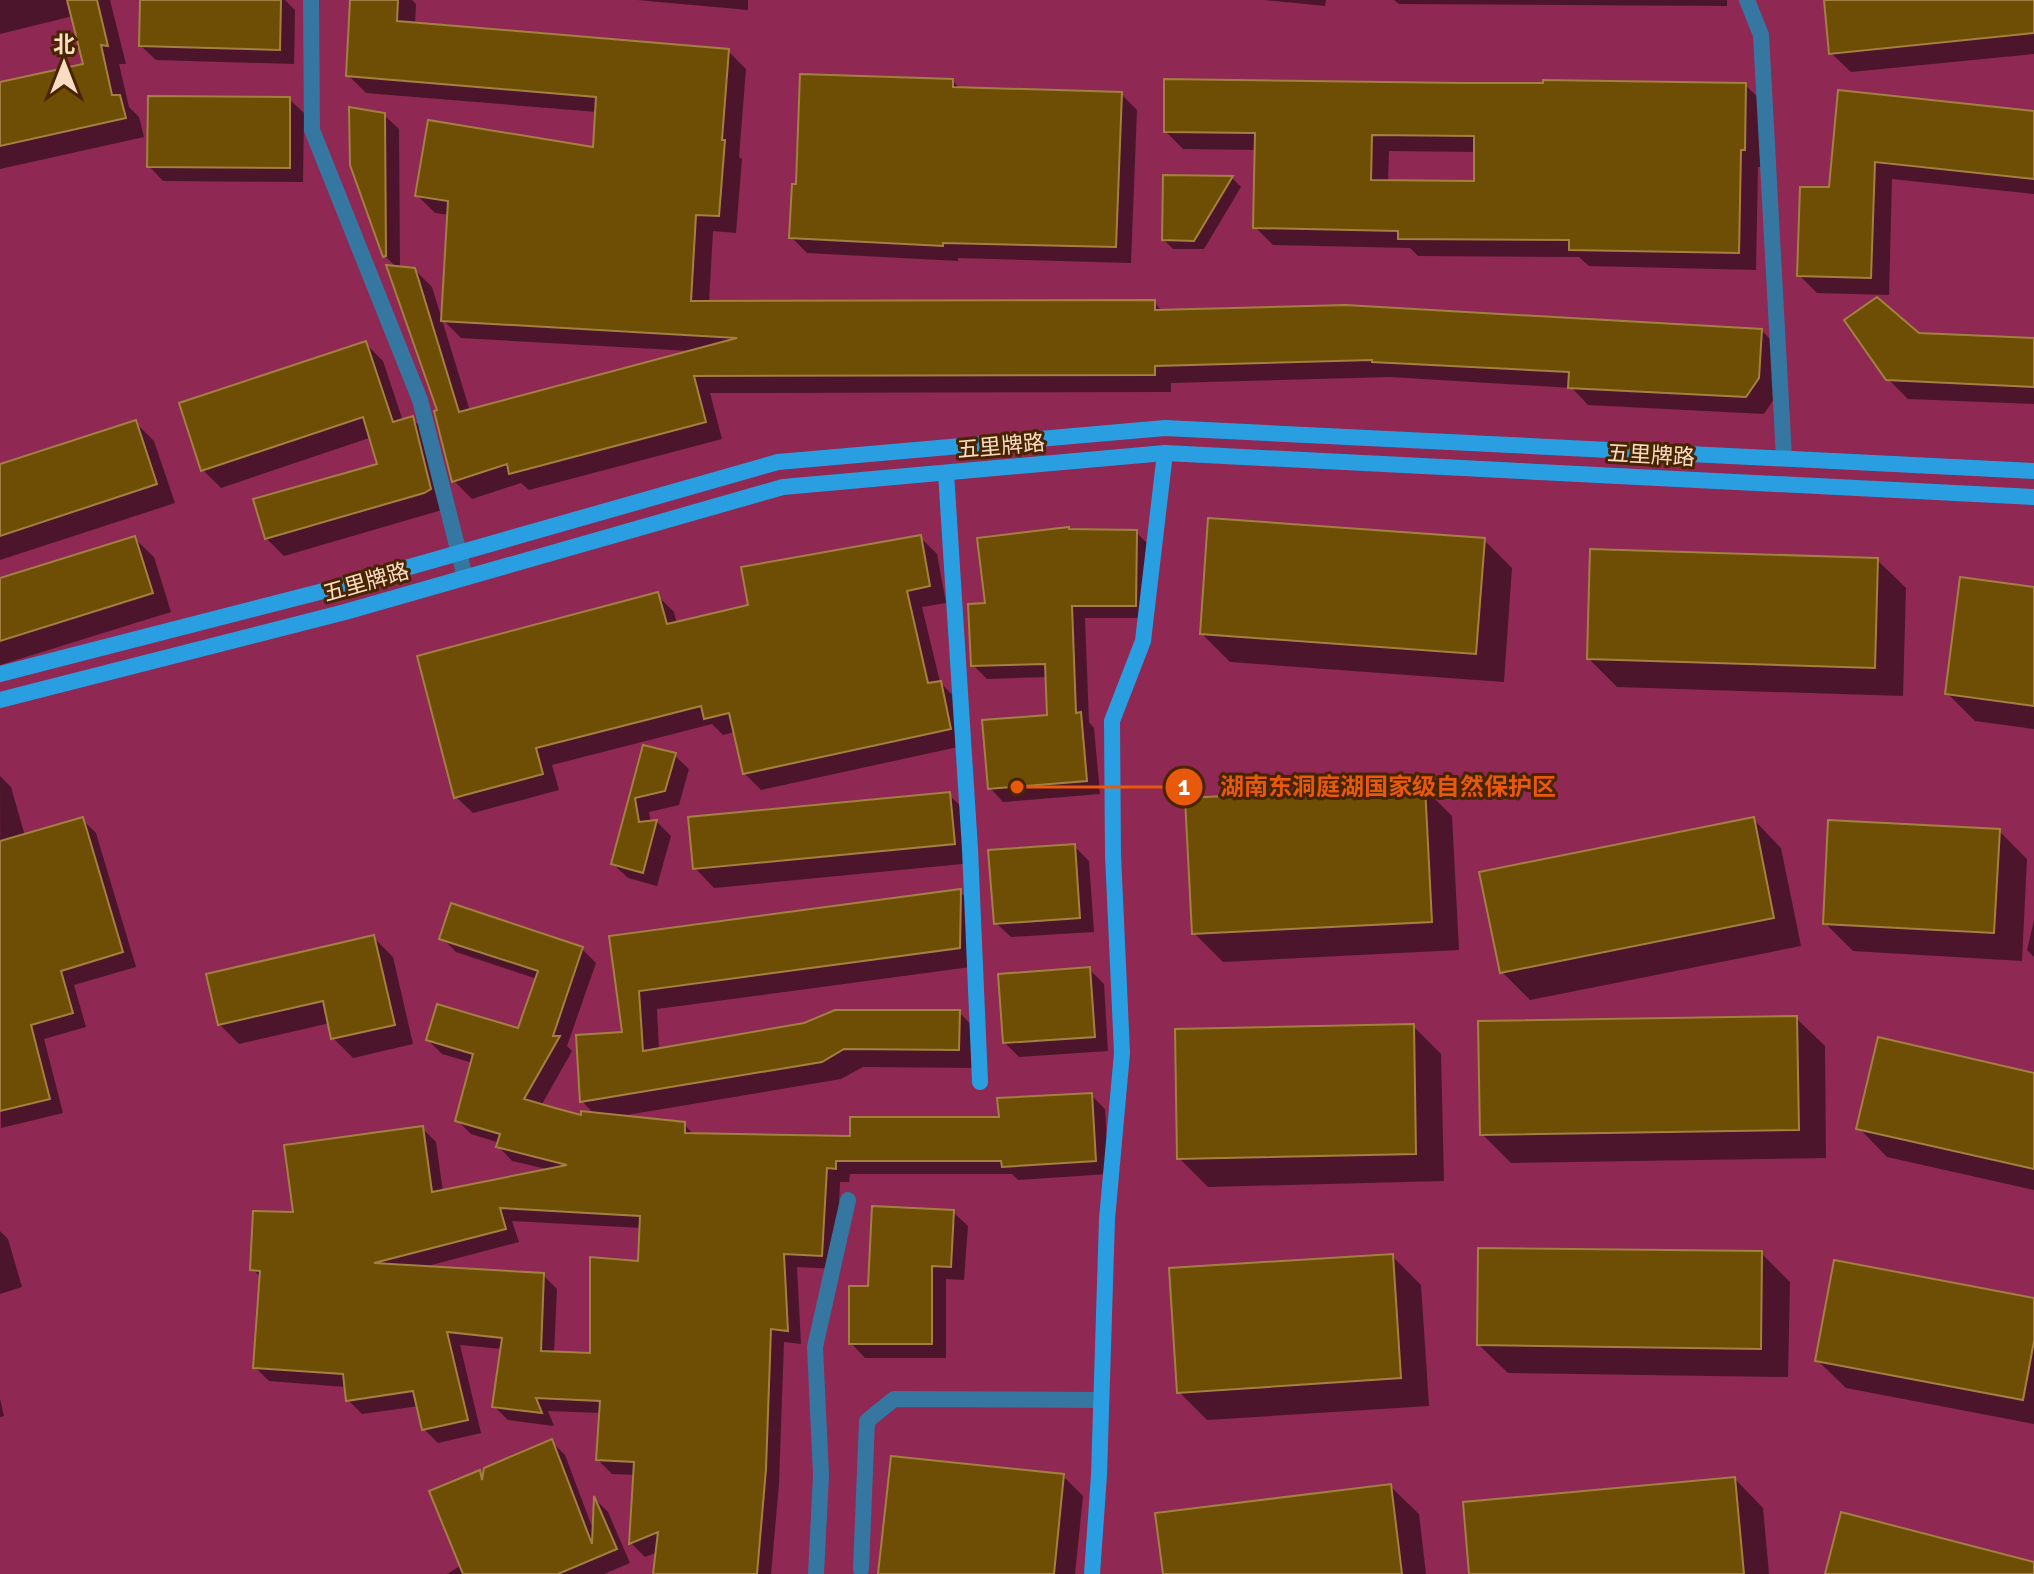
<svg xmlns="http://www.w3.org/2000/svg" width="2034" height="1574" viewBox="0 0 2034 1574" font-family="Signika,'Noto Sans SC',sans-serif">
  <rect width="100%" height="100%" fill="#482400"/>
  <rect fill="#8f2852" x="0" y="0" width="2034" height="1574"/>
  <g fill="#0007" fill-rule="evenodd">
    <path d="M0 0H110L126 64H119L129 107 139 117 144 137 0 169V84L85 65 73 16 0 34Z"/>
    <path d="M142 0H285L295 10 294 64 156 60 141 46Z"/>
    <path d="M352 0H412L416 4 415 25 728 51 746 69 739 157 742 159 736 233 713 231 709 303 1154 302 1163 312 1761 330 1779 348 1776 396 1764 414 1588 405 1572 388 1390 377 1171 383V392L710 393 722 439 529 490 521 483 472 499 454 481 440 411 397 268 385 256 384 115 399 129 400 268 414 269 432 287 470 411 691 351 461 338 443 320 449 215 435 213 417 195 595 149 597 112 366 93 348 75Z"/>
    <path d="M637 0H748V10Z"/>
    <path d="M1264 0H1326L1325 6Z"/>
    <path d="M1394 0H1727V6L1399 4Z"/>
    <path d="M1826 0H2034V54L1851 72 1831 53Z"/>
    <path d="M953 81 961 90 1121 94 1137 110 1131 263 958 258V261L807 253 791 237Z"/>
    <path d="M1745 85 1763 102 1762 167H1758L1756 270 1589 266 1579 257 1418 256 1410 248 1273 245 1255 227 1257 150 1183 149 1166 132ZM1389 151 1476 152V183L1388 182Z"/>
    <path d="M1840 92 2034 113V194L1892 179 1889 295 1817 293 1799 275 1830 190Z"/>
    <path d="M289 99 304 113 303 182 163 181 149 166Z"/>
    <path d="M1165 177 1232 178 1241 187 1204 249H1173L1164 240Z"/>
    <path d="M1918 335 2034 340V404L1908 399 1888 379Z"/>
    <path d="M365 343 383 361 403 421 412 419 430 436 442 510 284 556 266 538 380 465 372 437 221 488 203 470Z"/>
    <path d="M135 422 154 441 175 503 0 560V466Z"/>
    <path d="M1071 531 1136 532 1150 546 1149 618H1085L1089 722 1094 728 1100 794 1003 802 990 788 1049 717 1048 677 987 679 973 665 987 605Z"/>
    <path d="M920 537 937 554 946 603 922 607 940 682 957 700 967 745 761 790 744 773 735 732 723 735 712 724 552 765 559 790 473 813 456 797 657 595 674 612 677 624 750 607Z"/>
    <path d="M135 539 154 557 171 612 0 665V581Z"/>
    <path d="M1484 540 1512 568 1504 682 1230 662 1202 634Z"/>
    <path d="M1877 560 1906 588 1903 696 1617 687 1589 659Z"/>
    <path d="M2034 589V729L1975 721 1947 693Z"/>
    <path d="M644 747 674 755 689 769 679 805 649 812 651 823 657 822 671 836 657 886 628 878 613 864Z"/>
    <path d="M0 776 11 787 25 836 82 819 96 833 136 967 74 985 86 1027 44 1039 63 1113 1 1128Z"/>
    <path d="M1424 788 1452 816 1459 950 1223 962 1194 933Z"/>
    <path d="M949 795 969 814 973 863 714 888 695 868Z"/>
    <path d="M1753 819 1781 848 1801 946 1530 1000 1502 972Z"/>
    <path d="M1999 831 2027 859 2022 961 1853 951 1825 923Z"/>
    <path d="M1074 846 1089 861 1094 932 1011 937 996 923Z"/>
    <path d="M960 892 978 910V966L657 1009 659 1050 959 1012 977 1031V1068L863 1067 841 1079 621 1116 684 1124 694 1135 852 1138 1001 1119 1091 1095 1105 1109 1109 1174 1018 1180 1012 1174H850L849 1182H840L836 1269 797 1267 801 1344 784 1342 779 1484 771 1574H655L658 1552 645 1557 631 1543 636 1475 612 1474 598 1460 601 1413 548 1411 554 1426 508 1420 494 1406 502 1349 460 1345 481 1433 438 1443 424 1429 419 1406 362 1414 348 1400 346 1387 269 1381 255 1367 261 1278 253 1269 295 1214 422 1128 436 1142 443 1192 551 1170 512 1161 499 1147 500 1143 471 1134 457 1120 473 1063 442 1054 428 1040 520 1031 537 979 456 952 442 938 582 949 596 963 567 1046 572 1051 541 1106 583 1117 595 1115 582 1101 624 1034 611 938ZM512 1221 642 1228 640 1263 592 1355 554 1354 557 1289 543 1275 424 1267 519 1242Z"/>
    <path d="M2034 920V957L2027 950Z"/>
    <path d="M374 938 393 957 413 1044 353 1058 333 1038 330 1023 239 1044 219 1024Z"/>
    <path d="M1089 969 1104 984 1108 1051 1019 1057 1005 1043Z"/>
    <path d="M1796 1018 1825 1046 1826 1158 1511 1163 1482 1134Z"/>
    <path d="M1413 1026 1441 1054 1444 1181 1208 1187 1179 1158Z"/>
    <path d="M2034 1075V1190L1887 1157 1859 1128Z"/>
    <path d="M953 1212 968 1226 964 1280 946 1279V1358H865L851 1343 869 1288Z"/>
    <path d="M0 1231 8 1239 22 1287 0 1294Z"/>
    <path d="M1761 1253 1790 1282 1788 1377 1508 1373 1479 1345Z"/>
    <path d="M1392 1256 1421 1285 1429 1406 1207 1420 1179 1392Z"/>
    <path d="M2034 1300V1424L1846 1388 1817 1360Z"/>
    <path d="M0 1399 4 1416 0 1417Z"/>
    <path d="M551 1441 565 1455 594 1532 596 1500 608 1512 630 1563 604 1574H447L462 1565 479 1472 485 1478Z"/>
    <path d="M1063 1476 1083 1496 1075 1574H880Z"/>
    <path d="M1735 1479 1763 1508 1769 1574H1471Z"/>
    <path d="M1390 1486 1419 1514 1426 1574H1165Z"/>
  </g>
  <g fill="#6e4e05" stroke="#a38042" stroke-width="2" fill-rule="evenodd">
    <path d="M67 0H97L108 46 101 45 112 95H120L126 118 0 146V82L83 64Z"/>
    <path d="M140 0H281L280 50 139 46Z"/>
    <path d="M350 0H398L397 21 729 49 722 140H725L719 216 696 215 691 301 1155 300V310L1346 305 1762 329 1759 378 1746 397 1568 388 1569 372 1372 362V360L1155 366V375L694 376 706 422 509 474 507 464 452 482 434 411 437 410 386 265 415 268 459 412 737 338 441 321 448 201 415 196 428 120 593 147 596 97 346 76Z"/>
    <path d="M1824 0H2034V33L1829 54Z"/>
    <path d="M800 74 953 79V87L1122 92 1116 247 943 243V246L789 238 792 184H796Z"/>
    <path d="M1164 79 1461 83H1543V80L1746 83 1745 150H1741L1739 253 1569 250V240L1398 239V231L1253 228 1255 133 1164 132ZM1372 135 1474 136V181L1371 180Z"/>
    <path d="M1838 90 2034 111V179L1875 162 1871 278 1797 276 1800 187H1829Z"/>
    <path d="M148 96 290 97V168L147 167Z"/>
    <path d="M349 107 385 113 386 256 383 257 350 165Z"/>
    <path d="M1163 175 1233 176 1194 241 1162 240Z"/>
    <path d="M1877 297 1919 333 2034 338V387L1886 380 1844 320Z"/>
    <path d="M366 341 393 422 413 416 431 489 424 493 265 539 253 499 377 464 363 417 201 471 179 403Z"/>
    <path d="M136 420 157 484 0 536V464Z"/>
    <path d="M1208 518 1485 538 1476 654 1200 634Z"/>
    <path d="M1069 527V529L1137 530 1136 606H1072L1076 713 1081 712 1087 781 988 789 982 720 1047 715 1045 664 971 666 968 604 985 603 977 538Z"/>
    <path d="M921 535 930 586 907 591 928 683 941 681 951 729 743 774 729 713 704 719 701 706 536 748 543 774 454 798 417 656 658 592 667 624 748 605 741 567Z"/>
    <path d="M135 536 153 593 0 641V578Z"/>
    <path d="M1590 549 1878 558 1875 668 1587 659Z"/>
    <path d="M1960 577 2034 587V706L1945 694Z"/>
    <path d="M643 745 676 753 665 791 635 798 639 822 657 820 643 873 611 864Z"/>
    <path d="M1425 786 1432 922 1192 934 1185 798Z"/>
    <path d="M950 792 955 844 693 869 688 817Z"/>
    <path d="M83 817 123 952 61 971 73 1013 31 1025 50 1099 0 1111V841Z"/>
    <path d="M1754 817 1774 918 1500 973 1479 872Z"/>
    <path d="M1828 820 2000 829 1994 933 1823 924Z"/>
    <path d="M1075 844 1080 918 994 924 988 850Z"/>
    <path d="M961 889 960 948 639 991 643 1051 804 1023 835 1010H960L959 1050 844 1049 822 1062 580 1102 576 1035 622 1032 609 936Z"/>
    <path d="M451 903 583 947 553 1036H560L524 1099 555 1108 581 1115V1111L685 1122V1133L850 1136V1117H999L997 1098 1092 1093 1096 1161 1002 1167 1001 1161H836V1169L827 1168 822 1256 784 1254 788 1331 771 1329 766 1469 757 1574H653L658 1532 629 1544 634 1462 596 1460 600 1401 536 1398 542 1413 492 1407 502 1338 447 1332 468 1420 422 1430 413 1391 346 1401 343 1374 253 1368 260 1271 250 1270 253 1211 293 1212 284 1145 423 1126 432 1192 567 1165 496 1147 500 1134 455 1121 473 1054 426 1040 437 1004 518 1028 538 971 439 939ZM500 1208 640 1216 638 1261 590 1257V1353L541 1351 544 1273 374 1263 506 1229Z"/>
    <path d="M374 935 395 1025 331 1039 323 1001 218 1025 206 974Z"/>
    <path d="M1090 967 1095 1037 1003 1043 998 974Z"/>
    <path d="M1797 1016 1799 1130 1480 1135 1478 1021Z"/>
    <path d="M1414 1024 1416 1154 1177 1159 1175 1029Z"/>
    <path d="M1878 1037 2034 1073V1169L1856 1129Z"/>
    <path d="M872 1206 954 1210 951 1267 932 1266V1344H849V1286H868Z"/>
    <path d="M1478 1248 1762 1251 1761 1349 1477 1345Z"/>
    <path d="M1393 1254 1401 1378 1177 1393 1169 1268Z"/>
    <path d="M1834 1260 2034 1298V1341L2023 1400 1815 1361Z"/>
    <path d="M552 1439 592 1544 594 1496 617 1549 558 1574H463L429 1491 480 1470 482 1480 484 1468Z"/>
    <path d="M891 1456 1064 1474 1054 1574H878Z"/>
    <path d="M1735 1477 1744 1574H1469L1463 1502Z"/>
    <path d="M1391 1484 1402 1574H1163L1155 1513Z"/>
    <path d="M1841 1512 2034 1562V1574H1825Z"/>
  </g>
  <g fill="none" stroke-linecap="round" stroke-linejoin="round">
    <g stroke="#3677a1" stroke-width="16">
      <path d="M311 0 312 130 420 400 465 577"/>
      <path d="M1747 0 1761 35 1784 458"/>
      <path d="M861 1569 867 1421 894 1399 1101 1400"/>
      <path d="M816 1574 821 1475 815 1347 848 1200"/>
    </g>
    <g stroke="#299fe2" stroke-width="16">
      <path d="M946 473 970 849 980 1082"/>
      <path d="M0 674 339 587 778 462 1165 428 2034 471"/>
      <path d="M0 700 345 612 783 487 1165 453 2034 497"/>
      <path d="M1092 1574 1099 1475 1107 1219 1122 1053 1113 855 1112 721 1143 641 1165 453"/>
    </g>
  </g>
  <g text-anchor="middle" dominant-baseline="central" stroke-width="6" stroke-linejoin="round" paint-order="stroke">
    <g font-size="22" fill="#fadcc5" stroke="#482400">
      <text transform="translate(1001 446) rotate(-5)">五里牌路</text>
      <text transform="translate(1651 455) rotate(3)">五里牌路</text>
      <text transform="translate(366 582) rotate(-16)">五里牌路</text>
    </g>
  </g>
  <path fill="none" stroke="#e8590c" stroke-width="3" d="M1017 787L1184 787"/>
  <g fill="#e8590c" stroke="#482400" stroke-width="3">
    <circle cx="1017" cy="787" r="8"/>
    <circle cx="1184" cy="787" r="20"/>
  </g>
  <g font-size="24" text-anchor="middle" font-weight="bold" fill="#fff">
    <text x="1184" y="795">1</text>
  </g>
  <g font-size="24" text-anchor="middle" font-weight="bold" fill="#e8590c" stroke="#482400" stroke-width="6" stroke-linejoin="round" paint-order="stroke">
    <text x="1388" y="795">湖南东洞庭湖国家级自然保护区</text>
  </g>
  <g transform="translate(64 64)" stroke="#482400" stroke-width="6" paint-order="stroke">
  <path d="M0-6L14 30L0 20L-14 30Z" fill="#fadcc5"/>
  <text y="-12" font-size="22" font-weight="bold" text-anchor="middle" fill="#fadcc5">北</text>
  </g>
</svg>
